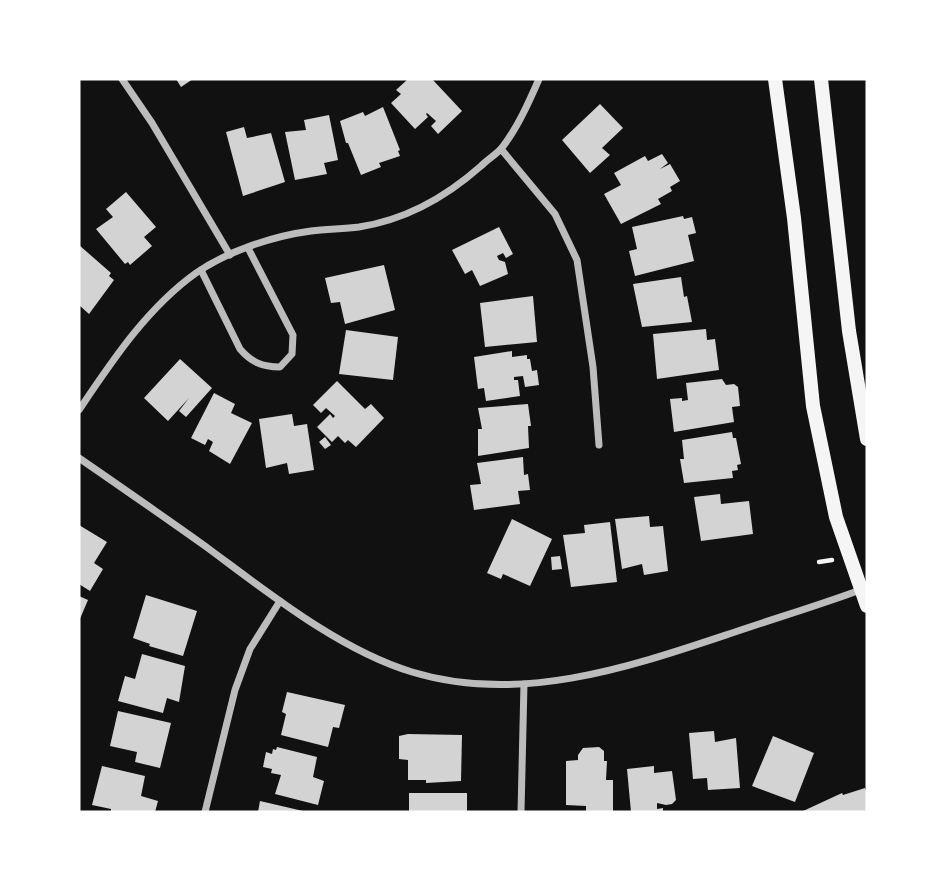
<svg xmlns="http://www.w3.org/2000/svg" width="946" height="891" viewBox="0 0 946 891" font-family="Mulish,sans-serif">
  <rect width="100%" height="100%" fill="#111"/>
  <g fill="#d3d3d3">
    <path d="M176 79H193L181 87Z"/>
    <path d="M408 79H432L462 111 438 134 431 126 436 121 427 113 426 114 428 117 415 129 391 103 401 94 396 90Z"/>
    <path d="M600 104 623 128 602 148 610 155 590 173 562 140Z"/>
    <path d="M383 107 400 150 398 151 400 156 379 163 381 167 361 175 348 143H346L340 121 363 112 365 116Z"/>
    <path d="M329 115 338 160 324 163 327 174 295 180 285 132 306 130 304 120Z"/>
    <path d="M244 127 247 138 271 133 285 182 243 196 226 132Z"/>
    <path d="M662 154 668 163 660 169 670 164 680 181 670 187 672 191 658 199 661 204 621 224 604 194 621 185 614 173 645 156 648 161Z"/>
    <path d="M126 192 156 227 144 237 152 246 130 265 128 262 125 264 96 229 113 217 106 209Z"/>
    <path d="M683 216 684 219 692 217 696 233 688 235 694 261 635 276 629 251 637 249 632 227Z"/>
    <path d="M499 227 513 254 506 258 503 253 497 256 499 260 505 262 508 274 480 286 472 270 465 274 452 250Z"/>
    <path d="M79 245 111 273 109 276 114 280 89 314 79 305Z"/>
    <path d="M384 265 395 310 345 324 340 302 331 303 325 278Z"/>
    <path d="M681 277 684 297 687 296 692 322 642 327 633 284Z"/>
    <path d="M533 296 537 342 485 347 480 303Z"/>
    <path d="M706 329 707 340 715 339 719 370 657 379 653 334Z"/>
    <path d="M346 330 398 337 393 380 339 374Z"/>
    <path d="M512 351V357L527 355V359H530L532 371 537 370 539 385 525 387 523 376 514 377V380H518L520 396 486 401 484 388 478 389 474 357Z"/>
    <path d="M180 359 212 388 186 417 179 411 189 398 168 421 144 398Z"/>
    <path d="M722 379 726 385 734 384 738 387 740 406 732 407 734 422 674 432 670 399 682 398V401L688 400 686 383Z"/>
    <path d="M337 381 365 409 371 404 384 418 356 447 348 440 345 443 338 436 332 442 317 427 330 414 333 418 335 416 326 408 321 413 313 405Z"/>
    <path d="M214 393 235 404 231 413 252 423 230 464 209 451 213 442 208 439 205 445 191 438Z"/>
    <path d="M528 404 531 426H528L529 448 478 456V429H482L478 408Z"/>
    <path d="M292 414 294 426 307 424 314 470 289 474 287 463 266 468 259 419Z"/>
    <path d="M732 432 733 438H736L741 464 737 465 738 470 732 471 733 478 684 483 680 459H684L682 440Z"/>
    <path d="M325 437 331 445 325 449 319 442Z"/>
    <path d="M523 457 524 475 528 474 530 490 518 491 520 504 474 510 470 485 481 484 477 463Z"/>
    <path d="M720 494 721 504 749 501 753 534 701 541 694 497Z"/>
    <path d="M649 516 650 527 663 526 668 571 644 575 642 564 622 569 615 519Z"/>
    <path d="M512 519 552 539 530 586 503 574 501 579 487 573Z"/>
    <path d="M610 522 617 582 571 587 563 535 585 533 584 525Z"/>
    <path d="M79 525 107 542 94 563 103 569 90 591 79 584Z"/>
    <path d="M560 556 562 569 552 570 551 557Z"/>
    <path d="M146 595 197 611 183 656 149 646 150 644 133 638Z"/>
    <path d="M79 596 88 600 79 621Z"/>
    <path d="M142 654 185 666 179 702 167 698 163 713 118 701 125 676 135 679Z"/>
    <path d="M287 692 345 705 339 728 333 727 328 747 281 735 286 714 282 712Z"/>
    <path d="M118 711 171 723 160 768 135 762 137 752 110 746Z"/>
    <path d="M714 731 715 742 736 738 740 788 708 790 707 778 693 779 689 733Z"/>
    <path d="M408 734 462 735 461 781 426 783V780H408V760L399 759V736Z"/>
    <path d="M773 736 814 753 795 802 752 786Z"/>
    <path d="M277 747 317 757 313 777 324 781 318 805 275 794 281 775 271 773 272 769 263 767 266 752 272 754 273 749 276 750Z"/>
    <path d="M599 747 604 751V761H607L606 780H613V812H586V806L566 805V761L578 760V755L583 748Z"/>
    <path d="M102 766 145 776 141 796 158 801 155 812H111V809L92 805Z"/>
    <path d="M654 766V773L672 771 676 800 672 804 666 805 657 803V809L663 808V812H631L627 769Z"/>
    <path d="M865 788 867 793V812H801L842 793 843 795Z"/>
    <rect x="409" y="793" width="58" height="19"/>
    <path d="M260 801 303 811V812H258Z"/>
  </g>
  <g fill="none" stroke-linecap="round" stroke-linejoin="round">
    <path stroke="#f5f5f5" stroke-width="4.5" d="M819 562 832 560"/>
    <g stroke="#bcbcbc" stroke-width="7">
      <path d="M122 79 152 123 230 255"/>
      <path d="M501 149 555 214 577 260 593 367 599 445"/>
      <path d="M201 270 240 349C251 362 262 367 280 367L292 354 293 335 248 248"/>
      <path d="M79 410C112 361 147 308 196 273 228 251 273 236 311 231 327 229 343 229 359 227 405 220 446 197 481 166 487 160 495 155 501 149 517 129 529 102 539 79"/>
      <path d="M79 458C121 487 163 516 205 546 266 591 339 650 412 672 520 705 630 667 732 633 776 618 820 605 863 589"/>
      <path d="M205 812 235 690 250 649 280 601"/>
      <path d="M521 812 524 684"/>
    </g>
    <g stroke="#f5f5f5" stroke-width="14">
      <path d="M775 79 794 218 813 406 836 517 867 606"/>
      <path d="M821 79 849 331 867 439"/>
    </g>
  </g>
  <rect width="946" height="891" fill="none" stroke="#ffffff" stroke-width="161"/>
</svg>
